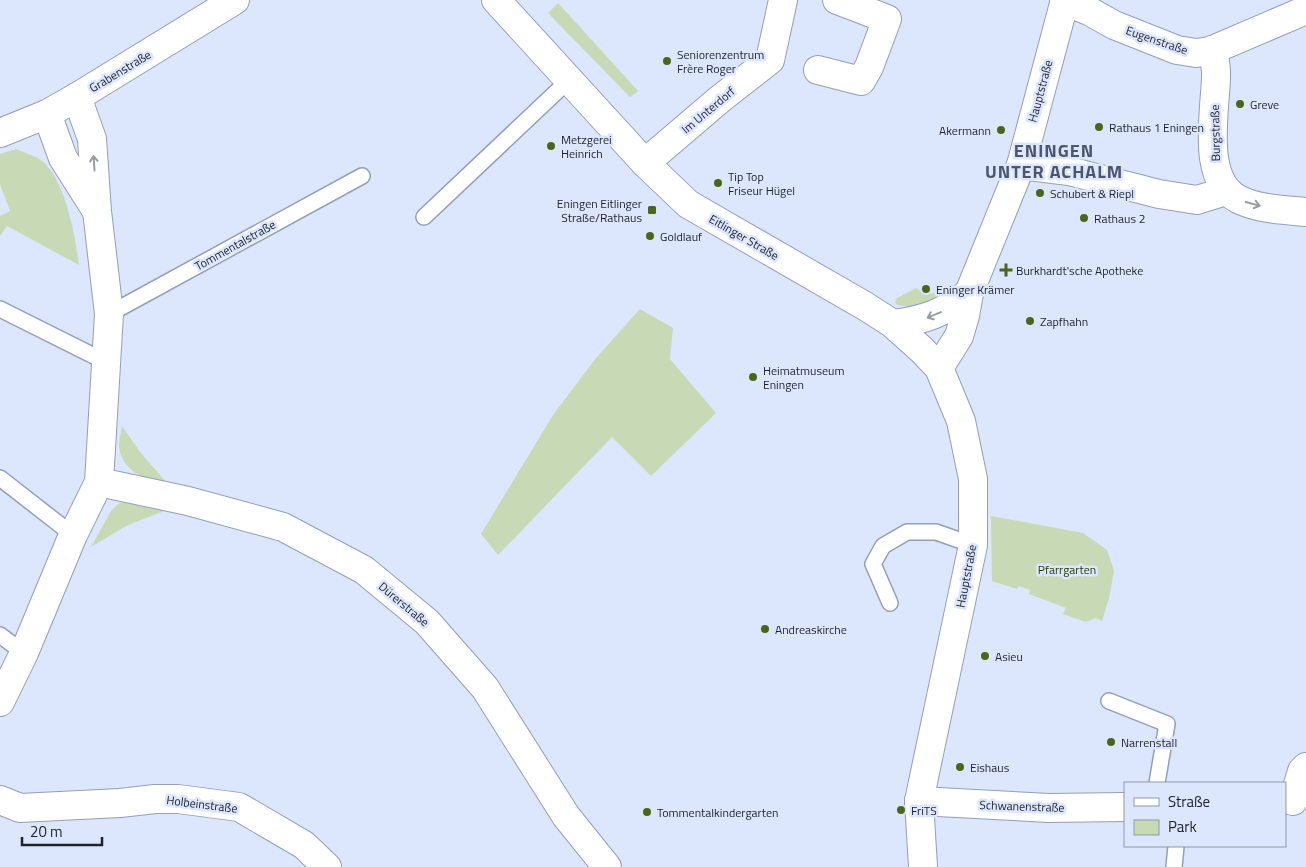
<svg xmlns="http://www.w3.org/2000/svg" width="1306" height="867" viewBox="0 0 1306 867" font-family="'Titillium Web',sans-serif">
  <rect width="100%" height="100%" fill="#dce6fc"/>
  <g fill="#c8d9b6">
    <path d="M558 3 638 91 630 97 548 13Z"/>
    <path d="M16 149C23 152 31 155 38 158 65 175 75 235 79 265L7 226 0 236V216L10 211 0 184V154Z"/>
    <path d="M916 288 925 294 938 293 942 298 911 307 897 305 895 302 897 298Z"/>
    <path d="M640 309 673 328 670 359 716 413 651 476 612 437 498 555 481 534 553 415 596 358Z"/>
    <path d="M122 426 140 452 166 482C144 480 122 471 119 446 119 440 121 433 122 426Z"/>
    <path d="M130 500 169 509 126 526 91 547 111 511 118 504Z"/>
    <path d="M991 516 1083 533 1107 550 1114 571 1109 598 1102 621 1096 618 1086 622 1063 614 1066 608 1029 594 1030 590 1019 586 1017 589 992 581Z"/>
  </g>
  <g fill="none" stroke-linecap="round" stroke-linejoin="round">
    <g stroke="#939fb9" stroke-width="18">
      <g id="lane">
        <path d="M424 217 569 80"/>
        <path d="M0 309 106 362"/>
        <path d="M109 314 362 176"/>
        <path d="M0 478 73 535"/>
        <path d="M890 603 873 564 883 546 907 532H936L973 545"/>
        <path d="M0 635 24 653"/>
        <path d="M1109 701 1167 724 1157 783"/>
        <path d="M1174 867 1176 846"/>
      </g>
    </g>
    <g stroke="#939fb9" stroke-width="30">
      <g id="street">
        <path d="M1064 1 1089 11 1114 25 1177 50 1196 53 1210 51 1306 10"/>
        <path d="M1212 50C1219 69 1215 87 1214 107 1212 136 1208 183 1238 199 1257 209 1284 210 1306 212"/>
        <path d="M818 70 861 81 869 67 887 19 837 0"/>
        <path d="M47 114 63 158 96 210"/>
        <path d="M0 133 47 114 77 97 235 0"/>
        <path d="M645 163 720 99 770 60 783 0"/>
        <path d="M1021 165 1069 171 1159 194 1197 200 1226 191"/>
        <path d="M893 324C925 320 944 313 969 293"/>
        <path d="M939 368 959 336 965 316 969 293 1021 165 1065 0"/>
        <path d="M99 482 188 501 283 527 364 570 427 622 485 688 566 816 607 867"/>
        <path d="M0 702 24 653 73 535 99 482 109 314 97 211 92 139 77 97"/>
        <path d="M0 800 20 808 120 803 155 799H178L239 807 304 845 327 867"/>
        <path d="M919 801 1049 808 1125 807"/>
        <path d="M1293 801 1302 771 1306 767"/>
      </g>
    </g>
    <g stroke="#939fb9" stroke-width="30">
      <path id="secondary" d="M496 0 645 163 688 204 865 306 893 324 922 350 939 368 961 421 973 479V545L919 801 923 867"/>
    </g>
    <use href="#lane" stroke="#fff" stroke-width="15"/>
    <use href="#street" stroke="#fff" stroke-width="28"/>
    <use href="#secondary" stroke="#fff" stroke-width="28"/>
  </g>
  <defs><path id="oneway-shaft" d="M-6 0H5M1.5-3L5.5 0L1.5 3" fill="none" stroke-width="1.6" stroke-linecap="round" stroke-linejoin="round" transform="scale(1.25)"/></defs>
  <g stroke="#9a9ca0">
    <use href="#oneway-shaft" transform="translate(94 163) rotate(-94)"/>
    <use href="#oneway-shaft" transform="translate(1253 204) rotate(15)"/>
    <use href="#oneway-shaft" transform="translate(934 315) rotate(157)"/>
  </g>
  <g fill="#49661a" stroke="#dce6fc" stroke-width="2">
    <circle cx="667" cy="61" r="5"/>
    <circle cx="1240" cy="104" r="5"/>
    <circle cx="1099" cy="127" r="5"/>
    <circle cx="1001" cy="130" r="5"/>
    <circle cx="551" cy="146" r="5"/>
    <circle cx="718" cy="183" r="5"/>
    <circle cx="1040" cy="193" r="5"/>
    <rect x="647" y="205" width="10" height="10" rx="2.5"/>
    <circle cx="1084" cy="218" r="5"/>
    <circle cx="650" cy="236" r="5"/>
    <path d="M1003.5 262.5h5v5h5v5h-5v5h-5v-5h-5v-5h5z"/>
    <circle cx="926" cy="289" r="5"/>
    <circle cx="1030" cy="321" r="5"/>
    <circle cx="753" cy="377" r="5"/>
    <circle cx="765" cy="629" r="5"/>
    <circle cx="985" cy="656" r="5"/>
    <circle cx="1111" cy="742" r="5"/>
    <circle cx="960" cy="767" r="5"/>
    <circle cx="901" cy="810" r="5"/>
    <circle cx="647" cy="812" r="5"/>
  </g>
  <g text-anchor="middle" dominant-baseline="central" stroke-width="5" stroke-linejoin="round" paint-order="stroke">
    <g font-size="12" fill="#1e222c" stroke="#dce6fc">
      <text transform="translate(1157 40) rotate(19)">Eugenstraße</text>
      <text transform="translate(120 71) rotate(-31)">Grabenstraße</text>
      <text transform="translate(1040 91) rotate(-75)">Hauptstraße</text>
      <text transform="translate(708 110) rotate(-40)">Im Unterdorf</text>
      <text transform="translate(1215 133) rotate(-91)">Burgstraße</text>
      <text transform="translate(744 237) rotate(30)">Eitlinger Straße</text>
      <text transform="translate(235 245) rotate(-29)">Tommentalstraße</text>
      <text transform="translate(966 576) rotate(-79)">Hauptstraße</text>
      <text transform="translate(404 604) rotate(40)">Dürerstraße</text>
      <text transform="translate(202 804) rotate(7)">Holbeinstraße</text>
      <text transform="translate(1022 806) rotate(2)">Schwanenstraße</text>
    </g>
    <g font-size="12" fill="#1e222c" stroke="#dce6fc" text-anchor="start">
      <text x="677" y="54">Seniorenzentrum<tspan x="677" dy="14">Frère Roger</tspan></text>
      <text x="1250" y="104">Greve</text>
      <text x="1109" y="127">Rathaus 1 Eningen</text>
      <text x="991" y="130" text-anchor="end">Akermann</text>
      <text x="561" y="139">Metzgerei<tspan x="561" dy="14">Heinrich</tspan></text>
      <text x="728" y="176">Tip Top<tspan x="728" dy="14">Friseur Hügel</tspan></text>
      <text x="1050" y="193">Schubert &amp; Riepl</text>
      <text x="642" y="203" text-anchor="end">Eningen Eitlinger<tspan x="642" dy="14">Straße/Rathaus</tspan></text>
      <text x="1094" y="218">Rathaus 2</text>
      <text x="660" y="236">Goldlauf</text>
      <text x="1016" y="270">Burkhardt'sche Apotheke</text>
      <text x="936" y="289">Eninger Krämer</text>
      <text x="1040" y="321">Zapfhahn</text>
      <text x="763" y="370">Heimatmuseum<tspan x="763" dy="14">Eningen</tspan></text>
      <text x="775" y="629">Andreaskirche</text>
      <text x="995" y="656">Asieu</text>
      <text x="1121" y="742">Narrenstall</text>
      <text x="970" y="767">Eishaus</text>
      <text x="911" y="810">FriTS</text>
      <text x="657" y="812">Tommentalkindergarten</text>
    </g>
    <g font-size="12" fill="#273c01" stroke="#dce6fc">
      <text x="1067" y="569">Pfarrgarten</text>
    </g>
    <g font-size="18" font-weight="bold" letter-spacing="1" fill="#4c566d" stroke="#dce6fc">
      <text x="1054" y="150">ENINGEN<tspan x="1054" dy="21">UNTER ACHALM</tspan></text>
    </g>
  </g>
  <rect x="1124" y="782" width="162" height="65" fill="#dce6fc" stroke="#9098a9"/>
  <rect x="1134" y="798" width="25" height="8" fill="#ffffff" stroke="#9098a9"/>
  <text x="1168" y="807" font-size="15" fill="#1e222c">Straße</text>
  <rect x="1134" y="820" width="25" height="15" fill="#c8d9b6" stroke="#9098a9"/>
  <text x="1168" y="832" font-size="15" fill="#1e222c">Park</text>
  <path d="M22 837v8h80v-8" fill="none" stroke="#1e222c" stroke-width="2.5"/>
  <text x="30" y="837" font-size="15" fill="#1e222c" stroke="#dce6fc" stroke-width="4" paint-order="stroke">20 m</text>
</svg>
